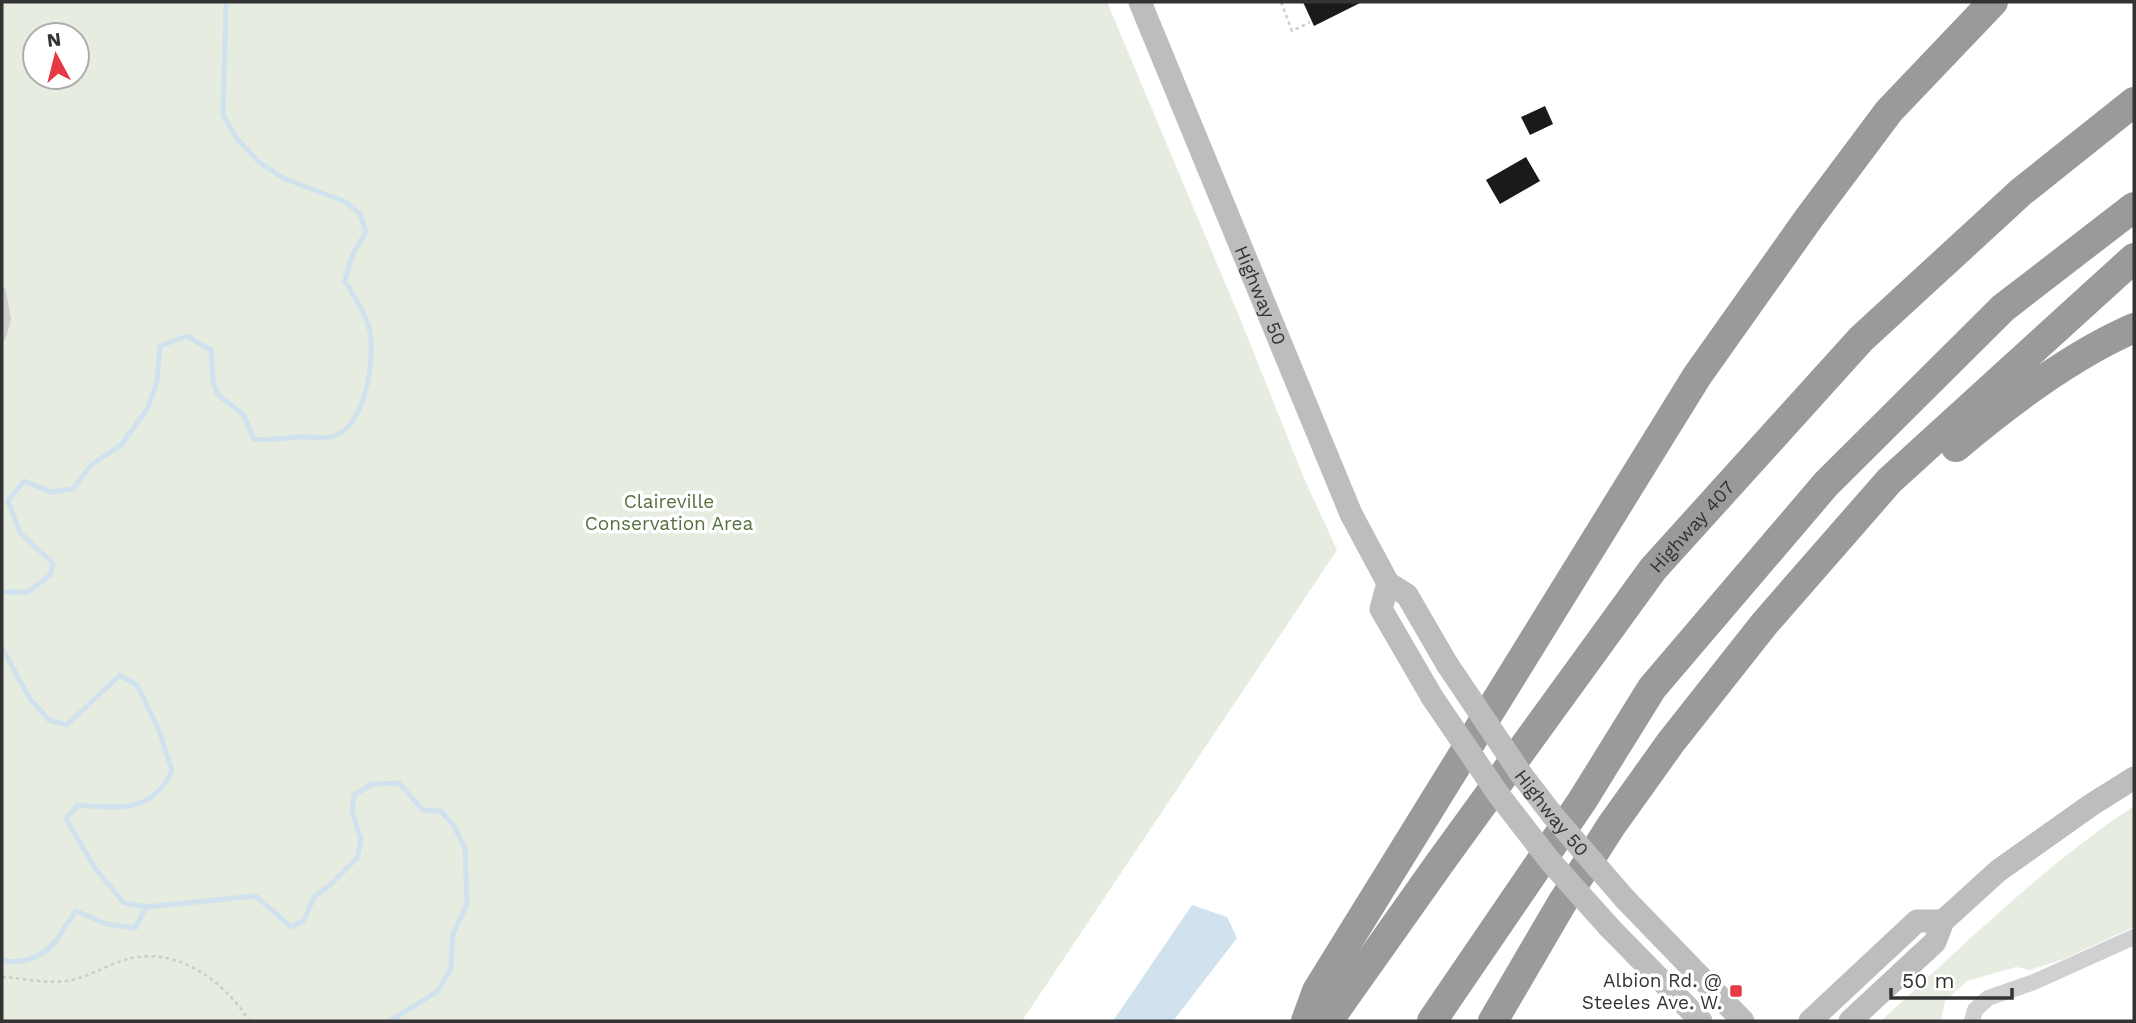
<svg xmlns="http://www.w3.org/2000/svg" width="2136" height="1023" viewBox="0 0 2136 1023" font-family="'Work Sans',sans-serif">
  <rect width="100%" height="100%" fill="#fff"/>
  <g fill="#e6ecdf" fill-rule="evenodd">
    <path d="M2 2H1107L1239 316 1303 476 1337 550 1022 1021H2ZM35 35H77V77H35Z"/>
    <path d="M2134 806V927L2064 959 2030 970 2016 967 1967 981 1945 1001 1941 1021H1881C1963 946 2041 868 2134 806Z"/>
  </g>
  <path fill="#cfe2ee" d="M1192 905 1227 917 1237 938 1173 1021H1113Z"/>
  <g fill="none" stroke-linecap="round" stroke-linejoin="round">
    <g stroke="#cfe2ee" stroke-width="5">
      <path d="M2 592H28L50 575 53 563 20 533 8 501 24 481 51 492 73 489 90 466 122 444 147 409 157 382 160 346 187 336 211 350 213 382 218 395 243 414 254 439C270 441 281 438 297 437 308 436 324 440 335 436 364 425 373 368 371 340 370 319 356 299 345 281L353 253 366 232 360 214 346 202 283 178 259 162 238 140 223 115 226 4"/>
      <path d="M2 648 30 699 49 720 67 725 120 675 137 685 159 730 172 771C151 814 119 808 78 805L66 819 94 867 124 903 146 907 256 896 291 927 304 920 314 897 329 886 357 858 361 840 352 812 354 795 372 784 399 783 423 810 441 811 454 826 465 848 467 904 453 934 451 968 438 991 390 1021"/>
      <path d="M2 960C19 965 41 958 53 944 62 934 67 922 76 911L106 924 135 928 146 907"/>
    </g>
  </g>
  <g fill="#1a1a1a">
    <path d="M1303 2H1362L1314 26Z"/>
    <path d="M1545 106 1553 124 1530 135 1521 117Z"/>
    <path d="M1526 157 1540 181 1500 204 1486 180Z"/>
  </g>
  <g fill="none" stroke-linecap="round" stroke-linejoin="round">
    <g stroke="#cdcdcd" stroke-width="2.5" stroke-dasharray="3.5 3.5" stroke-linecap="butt">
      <path d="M1281 2 1292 31 1310 22"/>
      <path d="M2 977C24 978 44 984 66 981 92 977 113 960 138 957 183 951 227 984 249 1021"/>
    </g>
    <path stroke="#d0d0d0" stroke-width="8" d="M2 292 7 319 2 336"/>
    <path stroke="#d0d0d0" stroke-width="16" d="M1972 1021 1975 1010 1988 998 2034 982 2134 937"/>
    <g stroke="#bdbdbd" stroke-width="23">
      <path id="s1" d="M1140 2 1351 514 1388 583 1407 595 1447 664"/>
      <path d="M1388 583 1381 609 1432 697"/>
      <path d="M1625 899 1743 1021"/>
      <path d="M1609 927 1701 1021"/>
      <path d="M1810 1021 1917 921H1943"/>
      <path d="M1850 1021 1935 942 1943 921 1998 871 2091 805 2134 778"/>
    </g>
    <g stroke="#9a9a9a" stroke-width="30">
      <path d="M1956 447C2008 403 2072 355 2134 328"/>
      <path d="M1306 1021 1317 991 1697 376 1809 218 1889 111 1993 2"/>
      <path id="s2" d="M1328 1021 1439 864 1653 569 1861 339 2021 192 2134 102"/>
      <path d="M1432 1021 1582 801 1652 688 1826 484 2003 308 2134 207"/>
      <path d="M1493 1021 1562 903 1611 826 1671 742 1765 623 1889 481 2134 258"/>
    </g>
    <g stroke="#bdbdbd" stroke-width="23">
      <path id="s3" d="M1447 664 1521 774 1554 817 1625 899"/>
      <path d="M1432 697 1498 794 1550 861 1609 927"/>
    </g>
  </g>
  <rect fill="#e63946" stroke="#fff" stroke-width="2.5" x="1729" y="984" width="14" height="14" rx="3.5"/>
  <g text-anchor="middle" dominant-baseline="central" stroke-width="7" stroke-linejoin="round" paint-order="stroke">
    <g font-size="19" fill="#333" stroke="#fff">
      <text stroke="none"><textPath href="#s1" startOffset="317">Highway 50</textPath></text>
      <text stroke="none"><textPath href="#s2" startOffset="614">Highway 407</textPath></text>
      <text stroke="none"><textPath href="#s3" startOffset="182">Highway 50</textPath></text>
    </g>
    <g font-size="19" fill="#56703f" stroke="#fff">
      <text x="669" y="501">Claireville<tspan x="669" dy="22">Conservation Area</tspan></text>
    </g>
    <g font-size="19" fill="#333" stroke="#fff" text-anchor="end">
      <text x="1722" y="980">Albion Rd. @<tspan x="1722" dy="22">Steeles Ave. W.</tspan></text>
    </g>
  </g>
  <rect width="2136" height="1023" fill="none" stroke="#333333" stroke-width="7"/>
  <g transform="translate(56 56) rotate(353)"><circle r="33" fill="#ffffff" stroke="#adadad" stroke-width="2"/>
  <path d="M0-5L12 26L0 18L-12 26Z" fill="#e63946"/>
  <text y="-10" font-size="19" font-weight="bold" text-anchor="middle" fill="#333333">N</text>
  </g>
  <path d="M1891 988v10h121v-10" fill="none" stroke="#333333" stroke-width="3.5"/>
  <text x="1902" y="988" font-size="21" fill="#333333" stroke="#ffffff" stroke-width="5" paint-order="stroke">50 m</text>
</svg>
